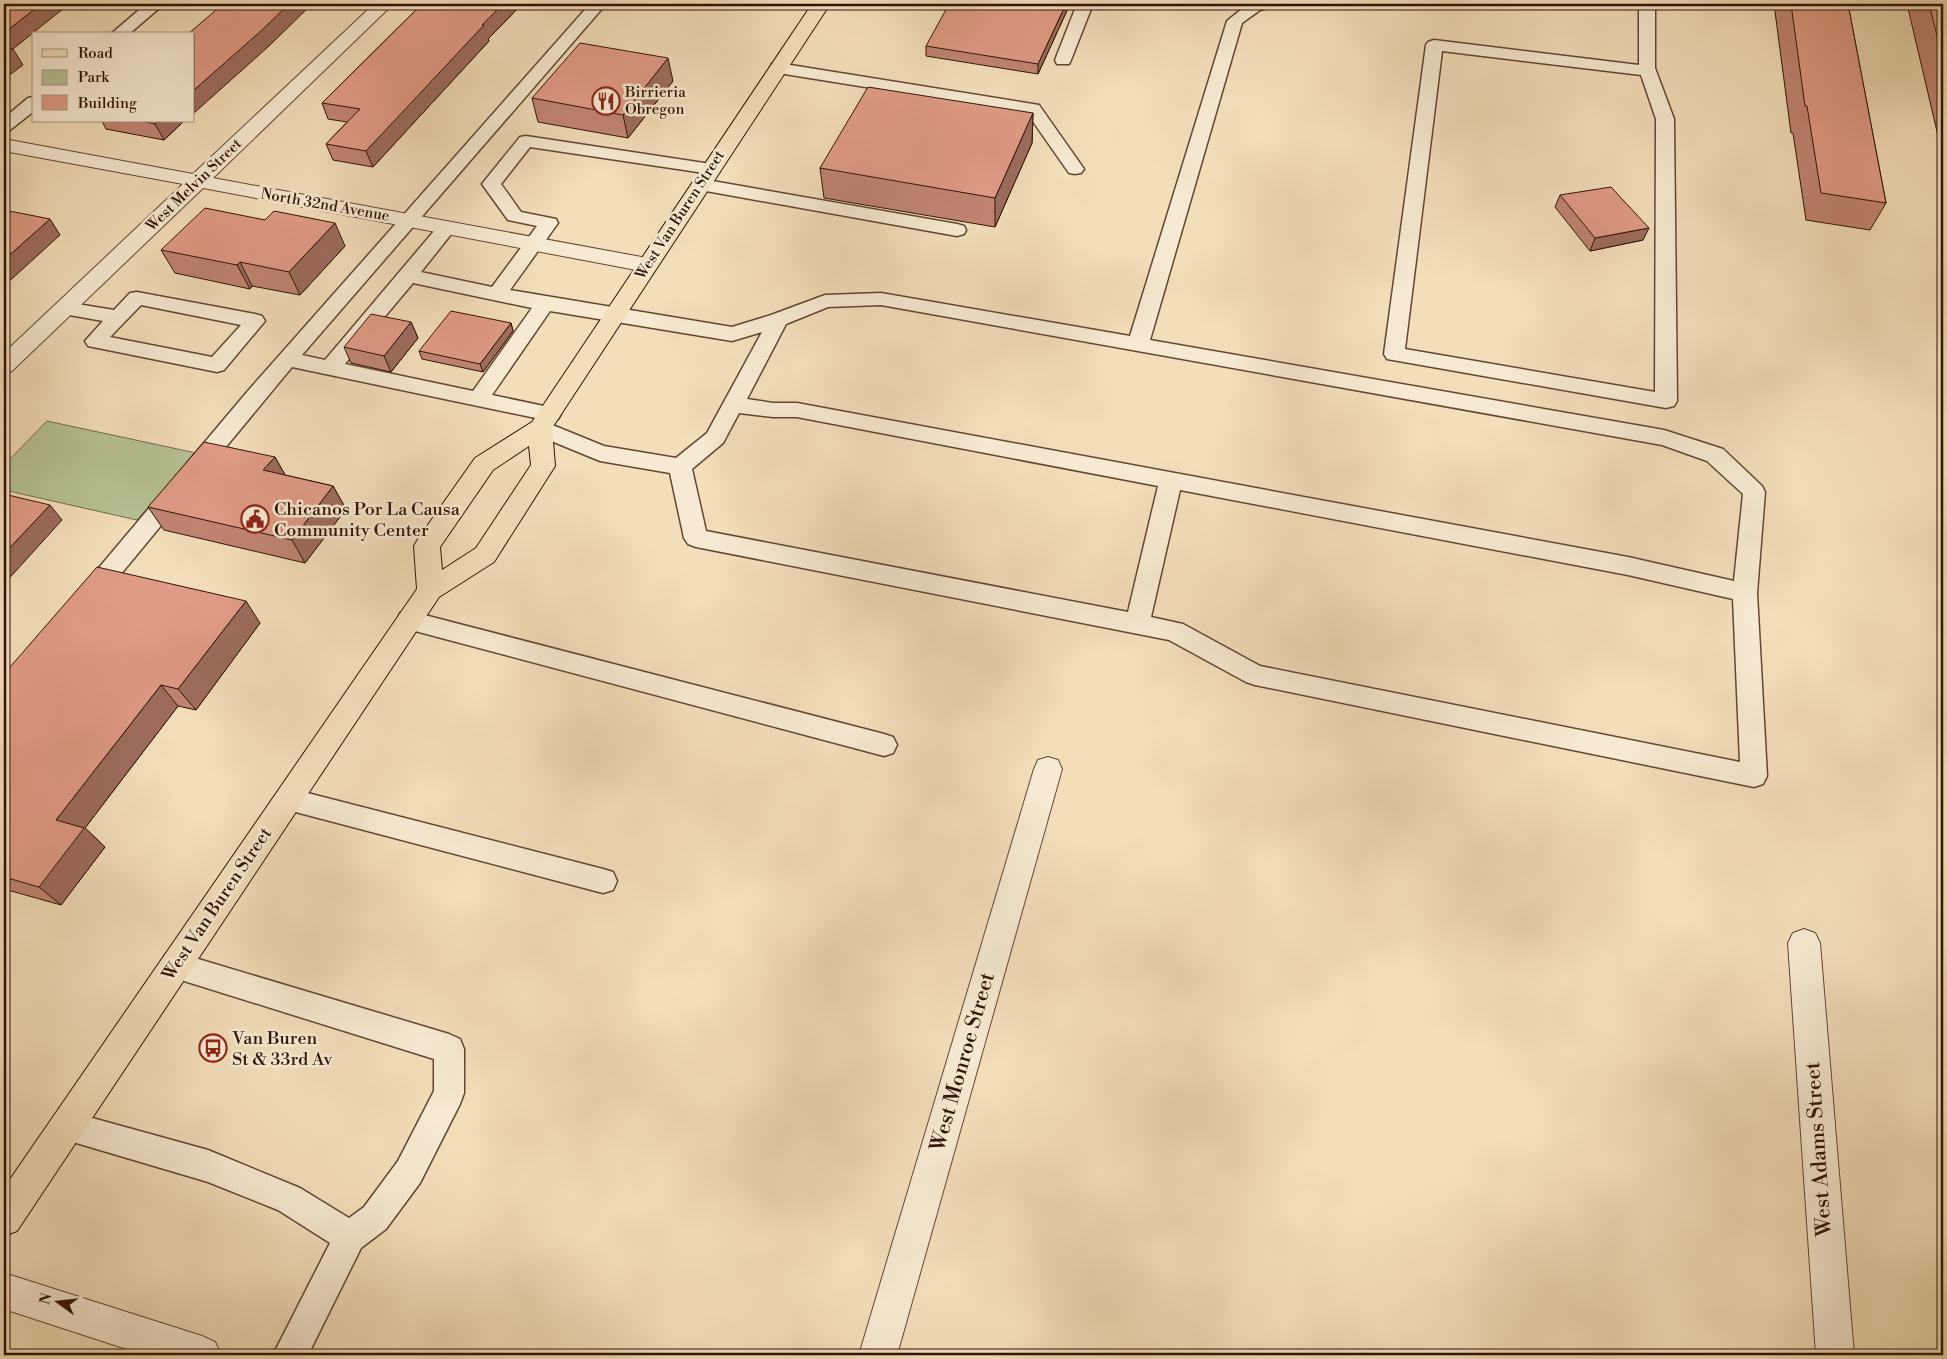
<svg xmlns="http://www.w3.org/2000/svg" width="1947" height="1359" viewBox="0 0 1947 1359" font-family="'Libre Bodoni',serif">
  <rect width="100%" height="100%" fill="#f3deba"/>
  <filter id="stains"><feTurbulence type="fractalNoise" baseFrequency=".004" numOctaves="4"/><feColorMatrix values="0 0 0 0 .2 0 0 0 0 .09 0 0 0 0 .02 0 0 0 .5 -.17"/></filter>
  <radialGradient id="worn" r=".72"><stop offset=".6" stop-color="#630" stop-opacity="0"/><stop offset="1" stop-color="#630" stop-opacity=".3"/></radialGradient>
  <path fill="#b6c294" stroke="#736a4c" d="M47 421 196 453 137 520 4 490V465Z"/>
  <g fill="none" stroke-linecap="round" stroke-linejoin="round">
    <g stroke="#614632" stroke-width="3">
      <g id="service">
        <path d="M146 4H164L129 34H111Z"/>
        <path d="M590 4H606L302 355 325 360 440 224 447 222 454 224 456 228 421 272 492 287 537 226 508 220 482 184 520 137 526 136 711 164 717 165 720 169 717 173 711 174 530 147 501 184 521 212 556 219 558 223 510 290 732 327 771 315 825 295 881 293 1130 336 1227 21 1248 4H1275L1273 7 1260 10 1242 23 1150 340 1664 430 1723 449 1762 486 1765 492 1757 593 1767 776 1763 784 1754 787 1255 685 1246 682 1169 640 696 547 688 544 684 538 670 473 600 461 532 433 529 428 532 423 540 420 604 446 676 458 707 433 762 332 732 341 550 311 492 395 558 409 561 414 558 419 550 421 292 367 97 603 89 605 81 603 77 596 81 589 247 392ZM413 283 532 308 473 391 345 364ZM881 305 1662 445 1707 461 1743 494 1734 581 1628 557 797 403H773L747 399 786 324 828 307ZM739 413 773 417H797L1158 486 1128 612 706 531 692 469 723 443ZM1180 490 1628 575 1733 599 1740 762 1260 666 1183 624 1151 617Z"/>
        <path d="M1077 4H1093L1071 60 1069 64H1057L1055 60Z"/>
        <path d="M1639 4H1655V68L1674 119 1677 401 1674 406 1666 408 1387 359 1384 354 1426 45 1428 42 1434 40 1639 65ZM1442 51 1641 75 1656 119 1655 392 1405 349Z"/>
        <path d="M778 63 1039 105 1084 169 1081 173 1075 174 1069 173 1027 113 772 72 770 68 772 64Z"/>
        <path d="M34 97V111L10 130 4 131V118L28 98Z"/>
        <path d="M701 179 957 224 964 226 966 230 964 234 957 236 695 189 692 185 695 181Z"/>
        <path d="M137 292 255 314 262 316 265 321 224 370 217 372 88 346 85 341 103 321 58 313 55 308 58 303 65 302 114 310 130 293ZM141 305 241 325 212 357 110 337Z"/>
        <path d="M409 611 884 734 893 737 897 745 893 753 884 756 400 627 397 620 400 613Z"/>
        <path d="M288 788 603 869 613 872 617 881 613 890 603 893 288 810 279 807 275 799 279 791Z"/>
        <path d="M175 952 449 1034 460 1039 464 1049V1093L460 1104 420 1183 386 1229 361 1248 308 1355H273L330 1243 278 1210 208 1182 56 1137 52 1126 56 1115 67 1111 208 1150 300 1188 349 1218 364 1207 398 1161 434 1091V1059L165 975 161 965 165 955Z"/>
      </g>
    </g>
    <g stroke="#614632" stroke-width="2">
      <g id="minor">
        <path d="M374 4H393L213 178 647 258 655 260 658 265 655 270 647 272 203 188 12 371 4 374V353L183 184 4 151V139L193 174Z"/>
        <path d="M1048 757 1058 760 1062 769 897 1355H859L1034 769 1038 760Z"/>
        <path d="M1804 929 1815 933 1820 943 1854 1355H1816L1788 943 1793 933Z"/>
        <path d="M4 1273 202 1336 215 1342 221 1355H145L4 1309Z"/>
      </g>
    </g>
    <g stroke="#301304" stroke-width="2">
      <path id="primary" d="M812 4H830L552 428 555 466 494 562 439 597 17 1231 4 1236V1188L417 589 414 546 418 539 475 458 532 422ZM529 446 531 465 476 548 442 570 440 547 493 470Z"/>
    </g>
    <use href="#service" fill="#f7ead2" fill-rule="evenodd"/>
    <use href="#minor" fill="#f7ead2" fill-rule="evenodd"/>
    <use href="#primary" fill="#f3deba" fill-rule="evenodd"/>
  </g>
  <g fill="#c18573" stroke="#301304">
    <path d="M85 4H127L121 9Z"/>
    <path d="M422 4H522L488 39 489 41 373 167 333 160 326 144 347 122 328 119 322 103Z"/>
    <path d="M1070 4 1038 74 926 56V46Z"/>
    <path d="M1774 4H1848L1886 203 1870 230 1806 220 1793 133H1791Z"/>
    <path d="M1907 4H1943V157Z"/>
    <path d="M673 81 628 138 538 122 532 98Z"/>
    <path d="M1033 113 1032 143 995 227 824 198 820 168Z"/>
    <path d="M102 121H184L164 140 106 129Z"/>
    <path d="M1560 195 1643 240 1590 251 1555 207Z"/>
    <path d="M265 220 345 246 300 295 252 286 250 289 175 273 161 250Z"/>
    <path d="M411 322 418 338 391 372 351 363 344 347Z"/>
    <path d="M511 323 513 331 483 372 422 359 419 351Z"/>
    <path d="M275 457 285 475 333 486 346 509 305 563 164 530 148 507Z"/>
    <path d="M260 623 196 710 178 706 85 828 105 847 61 905 4 889V674Z"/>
  </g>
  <g fill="#9d6c5e" stroke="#301304">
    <path d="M41 4H69L13 49 23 65 4 79V33Z"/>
    <path d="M119 4H127L121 9Z"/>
    <path d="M289 4H312L269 46 194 113V90Z"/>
    <path d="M503 4H522L488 39 489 41 373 167 366 151 482 25Z"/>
    <path d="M1066 4H1070L1038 74V64Z"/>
    <path d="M668 58 673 81 628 138 623 115Z"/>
    <path d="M1033 113 1032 143 995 227V198Z"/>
    <path d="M158 121H184L164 140 155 124Z"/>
    <path d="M50 219 60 235 4 286V260Z"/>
    <path d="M335 223 345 246 300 295 289 272Z"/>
    <path d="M1649 228 1643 240 1590 251 1595 238Z"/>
    <path d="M240 262 252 286 250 289 237 265Z"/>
    <path d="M411 322 418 338 391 372 384 356Z"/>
    <path d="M511 323 513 331 483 372 480 364Z"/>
    <path d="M275 457 288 480 263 470Z"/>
    <path d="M333 486 346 509 305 563 292 540Z"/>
    <path d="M50 505 62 520 4 584V554Z"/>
    <path d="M246 601 260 623 196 710 178 689Z"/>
    <path d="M161 685 178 706 85 828 105 847 61 905 39 887 56 820Z"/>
  </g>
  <g fill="#e09b86" stroke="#301304">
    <path d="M4 4H41L4 33Z"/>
    <path d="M223 4H289L262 30 194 90V34H188Z"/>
    <path d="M422 4H503L482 25H484L366 151 326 144 360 109 322 103Z"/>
    <path d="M949 4H1066L1038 64 926 46Z"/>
    <path d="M1791 4H1848L1886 203 1821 193 1807 106H1805Z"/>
    <path d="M1929 4H1943V59Z"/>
    <path d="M580 43 668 58 623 115 532 98Z"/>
    <path d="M4 47 13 49 4 56Z"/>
    <path d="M868 87 1033 113 995 198 820 168Z"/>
    <path d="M142 121H158L155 124Z"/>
    <path d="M1611 187 1649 228 1595 238 1560 195Z"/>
    <path d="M205 208 265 220 274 211 335 223 289 272 240 262 237 265 161 250Z"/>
    <path d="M4 210 50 219 4 260Z"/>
    <path d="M451 311 511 323 480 364 419 351Z"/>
    <path d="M371 314 411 322 384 356 344 347Z"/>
    <path d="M204 442 275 457 263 470 333 486 292 540 148 507Z"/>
    <path d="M4 494 50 505 4 554Z"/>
    <path d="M97 567 246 601 178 689 161 685 56 820 84 828 39 887 4 877V674Z"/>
  </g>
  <defs>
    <g id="restaurant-ring" transform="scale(1.4375)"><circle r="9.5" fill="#f7ead2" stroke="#8f2418" stroke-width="1.5"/><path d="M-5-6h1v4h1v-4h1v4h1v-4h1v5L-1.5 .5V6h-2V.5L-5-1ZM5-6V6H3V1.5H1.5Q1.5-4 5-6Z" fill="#8f2418"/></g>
    <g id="civic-ring" transform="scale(1.4375)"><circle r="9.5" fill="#f7ead2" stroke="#8f2418" stroke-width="1.5"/><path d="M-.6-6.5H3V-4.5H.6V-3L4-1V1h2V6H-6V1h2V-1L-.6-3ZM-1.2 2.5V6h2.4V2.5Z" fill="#8f2418"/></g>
    <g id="bus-ring" transform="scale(1.4375)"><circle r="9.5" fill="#f7ead2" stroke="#8f2418" stroke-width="1.5"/><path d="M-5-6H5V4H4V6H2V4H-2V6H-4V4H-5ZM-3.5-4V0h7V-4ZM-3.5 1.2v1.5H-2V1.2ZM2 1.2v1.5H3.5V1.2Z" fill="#8f2418"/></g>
  </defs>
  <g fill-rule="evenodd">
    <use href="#restaurant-ring" x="606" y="101"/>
    <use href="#civic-ring" x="255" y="519"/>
    <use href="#bus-ring" x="213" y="1048"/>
  </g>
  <g text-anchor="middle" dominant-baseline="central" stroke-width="5" stroke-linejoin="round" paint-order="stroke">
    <g font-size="15" fill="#301304" stroke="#f7ead2" text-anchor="start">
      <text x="625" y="92">Birrieria<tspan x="625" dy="17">Obregon</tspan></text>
    </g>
    <g font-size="15" fill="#301304" stroke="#f7ead2">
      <text transform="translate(194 185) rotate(-44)">West Melvin Street</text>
      <text transform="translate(325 205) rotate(10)">North 32nd Avenue</text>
      <text transform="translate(680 215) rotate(-57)">West Van Buren Street</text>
    </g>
    <g font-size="18" fill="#301304" stroke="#f7ead2" text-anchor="start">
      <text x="274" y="509">Chicanos Por La Causa<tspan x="274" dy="21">Community Center</tspan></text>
      <text x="232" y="1038">Van Buren<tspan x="232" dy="21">St &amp; 33rd Av</tspan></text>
    </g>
    <g font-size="18" fill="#301304" stroke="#f7ead2">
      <text transform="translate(217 904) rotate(-56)">West Van Buren Street</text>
    </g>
    <g font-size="21" fill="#301304" stroke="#f7ead2">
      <text transform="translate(963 1062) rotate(-74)">West Monroe Street</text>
      <text transform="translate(1819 1149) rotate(-94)">West Adams Street</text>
    </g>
  </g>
  <rect width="1947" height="1359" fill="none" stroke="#f3deba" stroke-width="20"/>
  <rect x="5" y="5" width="1937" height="1349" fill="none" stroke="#301304" stroke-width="2.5"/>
  <rect x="10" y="10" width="1927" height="1339" fill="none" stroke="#301304"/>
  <rect x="32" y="32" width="162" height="90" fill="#f7ead2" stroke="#a79480"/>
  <rect x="42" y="49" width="25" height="8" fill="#f3deba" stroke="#a79480"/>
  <text x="78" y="58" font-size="15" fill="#301304">Road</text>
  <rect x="42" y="70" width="25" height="15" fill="#b6c294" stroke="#a79480"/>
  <text x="78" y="82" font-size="15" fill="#301304">Park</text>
  <rect x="42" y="95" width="25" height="15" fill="#e09b86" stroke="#a79480"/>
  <text x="78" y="108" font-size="15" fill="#301304">Building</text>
  <g transform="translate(58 1302) rotate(285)" stroke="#f7ead2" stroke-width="4" paint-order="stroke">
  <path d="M0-4L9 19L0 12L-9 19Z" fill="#301304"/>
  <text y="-8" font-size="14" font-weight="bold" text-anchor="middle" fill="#301304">N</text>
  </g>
  <rect width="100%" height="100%" filter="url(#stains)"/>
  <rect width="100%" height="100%" fill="url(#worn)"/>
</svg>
